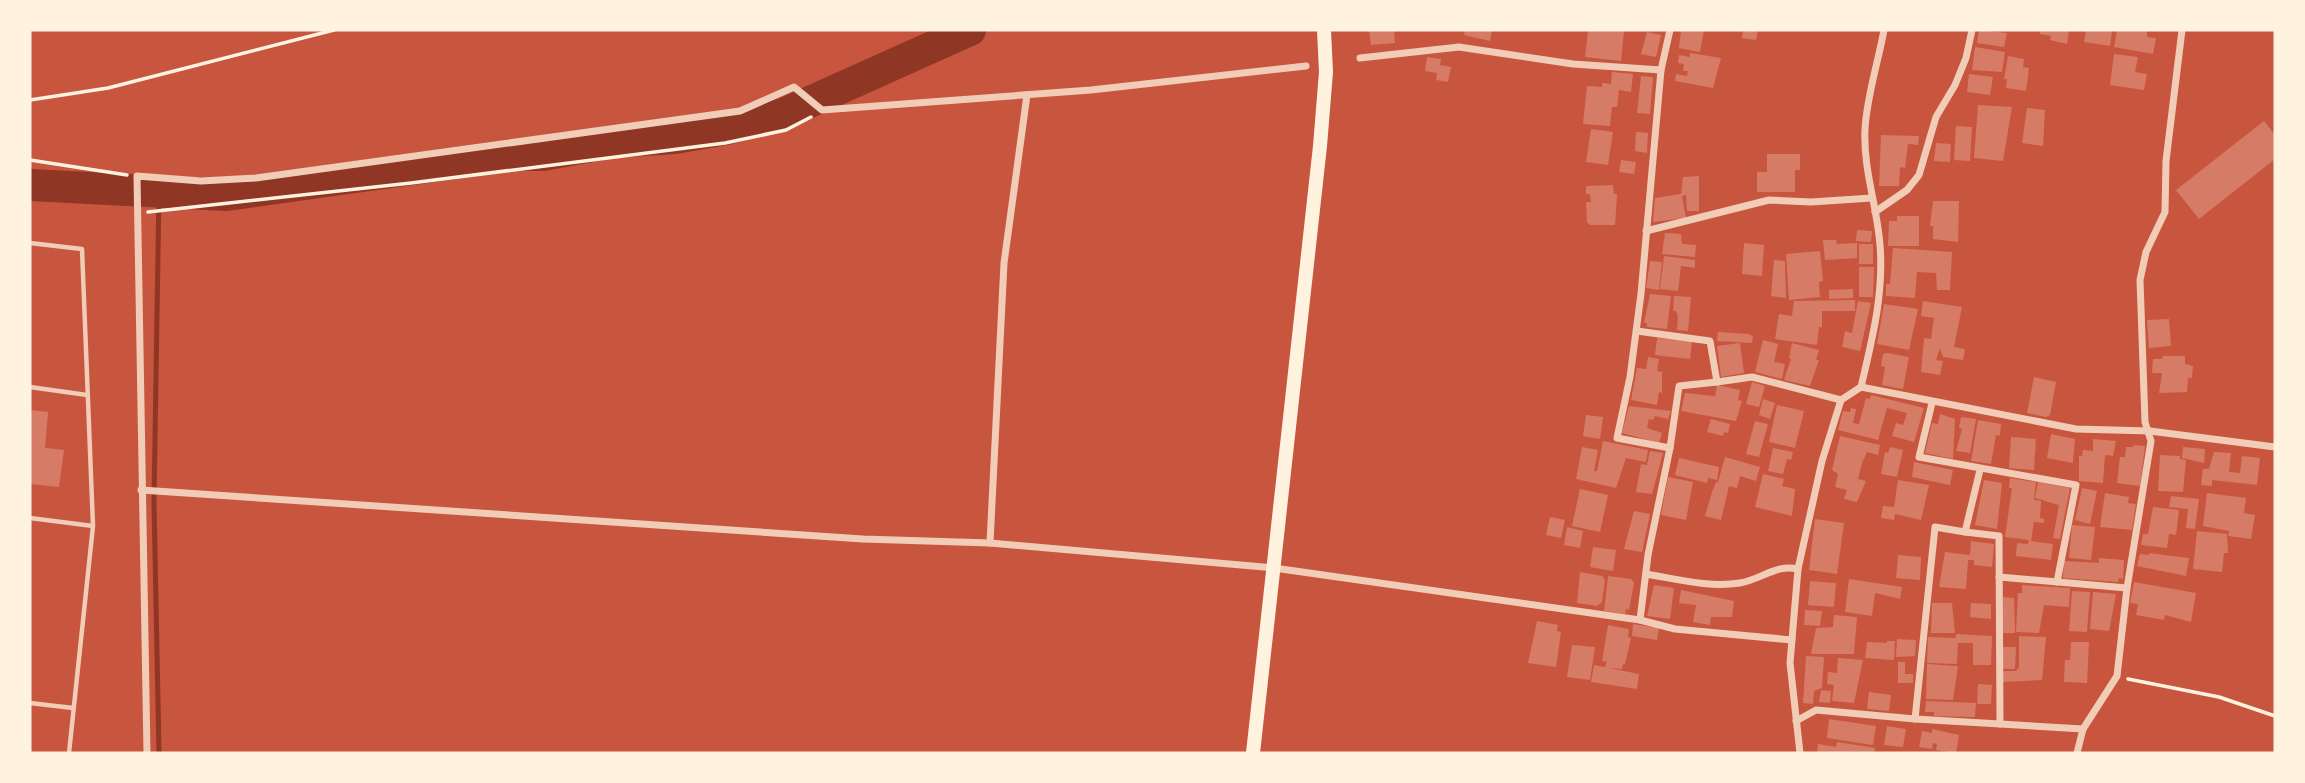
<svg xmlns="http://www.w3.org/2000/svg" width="2305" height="783" viewBox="0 0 2305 783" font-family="'Archivo Narrow',sans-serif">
  <rect width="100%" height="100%" fill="#c8553d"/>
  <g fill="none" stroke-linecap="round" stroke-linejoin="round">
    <path stroke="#8f3625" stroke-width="5" d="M159 191 154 502 159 753"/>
    <path stroke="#8f3625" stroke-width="32" d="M30 185 227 195 512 155H543L613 142 675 138 726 129 783 114 970 30"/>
  </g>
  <g fill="#d67c66">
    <path d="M1369 30H1394L1395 43 1371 45Z"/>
    <path d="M1465 30H1492L1490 41 1464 35Z"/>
    <path d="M1599 30 1624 31 1621 61 1585 57 1588 31Z"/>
    <path d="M1681 30H1704L1700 52 1679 48Z"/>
    <path d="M1743 30H1758L1756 40 1742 38Z"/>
    <path d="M1979 30 2007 33 2004 47 1977 43Z"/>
    <path d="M2040 30H2069L2067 44 2050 40 2051 36 2040 34Z"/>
    <path d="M2086 30 2112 31 2110 46 2084 42Z"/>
    <path d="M2117 30 2147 31V37L2156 38 2153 54 2114 47Z"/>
    <path d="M1647 32 1661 35 1656 57 1641 54Z"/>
    <path d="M1975 47 2005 52 2002 72 1972 70Z"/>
    <path d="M1690 53 1721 58 1713 88 1675 81 1676 74 1687 76 1688 71H1683L1684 64 1678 63 1679 55 1690 57Z"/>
    <path d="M2114 54 2138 57 2135 72 2147 74 2144 90 2110 85Z"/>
    <path d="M2008 56 2024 59 2023 67 2029 68 2026 91 2006 88 2007 79H2004Z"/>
    <path d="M1427 57 1441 59 1440 65 1451 67 1448 82 1436 80 1437 73 1425 71Z"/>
    <path d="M1612 72 1633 74 1631 92 1619 90 1617 107H1612L1610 126 1583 124 1587 86 1602 87V83L1611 84Z"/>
    <path d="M1969 74 1993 77 1990 95 1967 92Z"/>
    <path d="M1641 76 1653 77 1650 114 1637 113Z"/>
    <path d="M1978 105 2012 107 2003 161 1974 158Z"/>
    <path d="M2027 108 2045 110 2043 146 2022 143Z"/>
    <path d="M2264 121 2275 135V159L2199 219 2176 190Z"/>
    <path d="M1956 126 1972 127 1970 161 1954 160Z"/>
    <path d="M1591 129 1613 132 1608 165 1586 162Z"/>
    <path d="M1636 132 1648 133 1647 153 1635 151Z"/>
    <path d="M1881 135 1919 136 1918 145 1908 144 1905 168 1900 167 1899 186H1879Z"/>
    <path d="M1936 143 1951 144 1950 162 1934 161Z"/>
    <path d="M1767 154H1800V170H1795V192H1757V172H1767Z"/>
    <path d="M1621 160 1636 162 1634 174 1619 172Z"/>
    <path d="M1699 176V211H1687L1686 195 1682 196 1686 218 1653 222 1655 198 1681 194 1683 177Z"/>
    <path d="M1613 185 1614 194H1617L1615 225H1590L1587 222 1586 202H1591L1590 194H1586V186Z"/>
    <path d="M1933 201H1959L1958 242 1933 239V226H1930Z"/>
    <path d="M1897 216H1919V246H1888L1889 221H1897Z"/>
    <path d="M1857 230 1872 231 1871 242 1856 241Z"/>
    <path d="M1665 233 1681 234 1682 244 1696 245 1695 257 1662 254Z"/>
    <path d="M1823 240H1836L1837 244 1857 243V258L1825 260Z"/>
    <path d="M1744 243 1764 245 1762 276 1742 274Z"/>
    <rect x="1859" y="244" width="14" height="20"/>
    <path d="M1893 248 1952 252 1950 290H1937L1936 273 1917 272 1915 298 1886 296V284H1890Z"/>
    <path d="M1820 251 1823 281 1819 282 1820 297 1789 300 1786 254Z"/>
    <path d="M1664 256 1695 260V268L1681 266 1678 291 1660 289Z"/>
    <path d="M1774 260 1785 261 1786 298 1771 296Z"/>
    <path d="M1650 261 1662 262 1659 290 1646 288Z"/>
    <path d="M1859 267H1874L1873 297H1859Z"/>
    <path d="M1853 289V298L1829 299V290Z"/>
    <path d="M1650 294 1671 296 1667 329 1647 327V323H1644Z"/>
    <path d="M1674 296 1691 297 1688 331 1677 330 1678 317 1676 311H1673Z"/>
    <path d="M1855 300V311H1822V327H1819L1817 345 1775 339 1779 314 1792 316 1794 301Z"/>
    <path d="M1858 301 1871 303 1860 351 1842 347 1845 331 1852 333Z"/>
    <path d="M1923 301 1962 307 1954 347 1965 349 1963 360 1943 357 1940 348 1936 360 1943 361 1940 375 1921 372 1924 338 1931 339 1934 318 1921 316Z"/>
    <path d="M1884 304 1918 309 1909 350 1877 344Z"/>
    <path d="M2169 319 2171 346 2149 348 2147 320Z"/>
    <path d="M1718 332 1748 334 1753 336 1752 343 1717 341Z"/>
    <path d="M1657 338 1692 341 1690 359 1655 355Z"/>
    <path d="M1763 340 1778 344 1774 362 1785 364 1782 379 1755 372Z"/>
    <path d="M1740 343 1744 373 1721 377 1717 346Z"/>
    <path d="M1792 343 1819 350 1816 360H1819L1810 386 1784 380 1791 359 1789 358Z"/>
    <path d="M1888 353 1909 357 1903 389 1882 385 1885 367 1881 366 1883 354Z"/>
    <path d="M2163 356H2185V364L2193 366 2192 378H2188L2187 392 2159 393 2162 373H2152L2153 359H2162Z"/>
    <path d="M1648 357 1659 359 1657 371 1662 372V393L1659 392 1657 405 1631 400 1637 368 1646 369Z"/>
    <path d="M2034 377 2056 382 2050 415 2046 417 2027 413Z"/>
    <path d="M1752 382 1765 386 1759 407 1746 404Z"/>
    <path d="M1717 385 1740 390 1738 400 1742 401 1736 421 1681 411 1685 393 1715 396Z"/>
    <path d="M1871 395 1924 408 1914 442 1892 436 1896 423 1903 425 1907 413 1887 408 1878 440 1838 430 1843 411 1850 412 1851 408 1856 409 1853 423 1859 424 1866 398 1870 399Z"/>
    <path d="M1763 399 1775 403 1770 419 1759 415Z"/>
    <path d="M1777 405 1804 411 1795 448 1769 442Z"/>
    <path d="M1629 406 1671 411 1668 419 1655 416 1653 420 1649 419 1647 428 1662 433 1659 443 1622 433Z"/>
    <path d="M30 410 48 412 45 448 64 450 59 487 30 484Z"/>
    <path d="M1940 414 1955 419 1953 459 1925 453 1932 423 1938 424Z"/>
    <path d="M1586 415 1603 417 1600 439 1583 436Z"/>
    <path d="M1961 417 1976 419 1970 453 1956 451 1962 429 1959 428Z"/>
    <path d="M1711 419 1730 424 1728 433 1724 432 1723 436 1707 432Z"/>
    <path d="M1978 420 2001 424 2000 436 1996 435 1991 464 1971 461Z"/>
    <path d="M1755 421 1768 424 1759 457 1746 454Z"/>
    <path d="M2051 434 2075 439 2073 463 2047 458Z"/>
    <path d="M1840 436 1880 445 1878 455 1867 452 1862 463 1858 479 1866 481 1857 502 1844 499 1847 490 1835 487 1838 474 1832 470Z"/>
    <path d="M2011 437 2036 439 2034 470 2009 468Z"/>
    <path d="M2093 439 2116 441 2113 456 2105 455 2103 483 2079 481V456H2082L2083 450 2093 451Z"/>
    <path d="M1603 441 1648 450 1646 462 1626 458 1616 488 1576 479 1582 447 1598 450 1594 471H1597Z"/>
    <path d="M2133 445 2145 446 2140 486 2117 483 2120 457H2125L2126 447H2133Z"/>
    <path d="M1890 447 1903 450 1897 477 1881 474 1885 452 1888 453Z"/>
    <path d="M2183 447 2205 449 2204 463 2182 458Z"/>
    <path d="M1773 448 1793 452 1791 460 1787 459 1783 474 1768 471Z"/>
    <path d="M1650 451 1663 453 1652 494 1636 492 1641 464 1647 465Z"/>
    <path d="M2214 452 2231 453 2229 472 2240 473 2242 456 2260 458 2257 485 2212 480V486L2201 485 2203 469H2209Z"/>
    <path d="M2160 455 2180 456V459L2186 460 2183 492 2158 491Z"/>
    <path d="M1725 457 1760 467 1756 481 1740 476 1737 488 1729 486 1721 520 1705 516 1712 492 1716 482 1721 483 1718 482Z"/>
    <path d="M1679 458 1719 467 1717 480 1708 478 1707 483 1675 475Z"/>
    <path d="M1914 462 1953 470 1950 485 1912 477Z"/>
    <path d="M1763 474 1784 479 1782 486 1795 489 1792 516 1755 507Z"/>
    <path d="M1668 477 1693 482 1686 520 1661 515Z"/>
    <path d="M2010 478 2036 482 2034 500 2041 501 2040 518 2044 519V523L2034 522 2031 541 2053 544 2051 560 2016 556 2017 543 2028 544 2029 540 2005 537 2012 488H2009Z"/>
    <path d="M1898 480 1929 485 1921 520 1895 514 1894 520 1881 518 1883 506 1894 507Z"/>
    <path d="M1984 480 2002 483 1997 529 1975 525Z"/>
    <path d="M2038 482 2070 488 2060 539 2053 538 2059 505 2035 498Z"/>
    <path d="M2082 488 2097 491 2090 524 2075 520Z"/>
    <path d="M1580 489 1608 495 1600 532 1572 526Z"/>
    <path d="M2105 493 2129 497 2128 503 2136 504 2132 530 2100 527Z"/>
    <path d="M2207 493 2246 498 2244 513 2255 515 2251 539 2228 536 2229 531 2203 526Z"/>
    <path d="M2171 496 2199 499 2195 529 2186 528 2188 509 2169 507Z"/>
    <path d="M2153 507 2179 510 2176 535 2169 534 2167 548 2141 545 2143 534H2148Z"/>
    <path d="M1634 511 1650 514 1642 552 1624 549Z"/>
    <path d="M1550 517 1565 520 1561 538 1546 535Z"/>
    <path d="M1815 519 1844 523 1837 574 1809 570Z"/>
    <path d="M2072 525 2095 527 2091 560 2069 558Z"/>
    <path d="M1567 527 1583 531 1580 548 1564 545Z"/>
    <path d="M2197 531 2227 534 2228 553H2224L2222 572 2193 569Z"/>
    <path d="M1971 541 1994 544 1992 567 1974 565V560H1968L1966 589 1939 587 1945 552 1970 555Z"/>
    <path d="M1593 547 1616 550 1613 571 1590 567Z"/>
    <path d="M2149 553 2189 558 2186 576 2137 566 2140 554 2149 555Z"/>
    <path d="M1898 555 1921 557 1920 580 1896 578Z"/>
    <path d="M2099 558 2124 560 2123 579 2119 578 2118 582 2063 578 2064 561 2099 563Z"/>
    <path d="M1580 572 1602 576 1605 580 1602 602 1597 606 1577 603Z"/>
    <path d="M1608 576 1631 579 1634 583 1629 610 1626 609 1625 614 1604 611Z"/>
    <path d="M1849 579 1902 587 1900 599 1875 593 1872 616 1845 612Z"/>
    <path d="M1810 581 1836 583 1834 607 1808 605Z"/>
    <path d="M2134 582 2196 593 2191 622 2165 615 2164 620 2136 615 2138 604 2130 603Z"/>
    <path d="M1654 585 1674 588 1670 619 1647 616Z"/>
    <path d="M2022 585 2070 588 2069 607 2044 605 2039 633 2016 632 2018 593H2022Z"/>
    <path d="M1681 590 1734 601 1732 617H1711L1710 625 1693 622 1696 605 1679 603Z"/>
    <path d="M2072 591 2090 592 2087 632 2069 631Z"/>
    <path d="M2093 592 2116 594 2109 631 2090 629Z"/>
    <path d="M2003 597 2014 598 2015 633H2003Z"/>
    <path d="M1932 603H1952L1955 633H1931Z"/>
    <path d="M1971 603 1991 604V619L1970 617Z"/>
    <path d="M1805 610 1822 611 1820 626 1804 625Z"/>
    <path d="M1834 615 1857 617 1854 654H1811L1816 628 1833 627Z"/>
    <path d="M1537 621 1558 625 1557 631 1561 632 1556 667 1528 663Z"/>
    <path d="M1633 624 1659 628 1657 640 1632 636Z"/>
    <path d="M1608 625 1629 629 1628 637 1631 638 1625 664H1623L1622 669 1609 668 1639 674 1637 689 1591 682 1594 665 1605 667 1607 662 1602 661Z"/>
    <path d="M1956 634 1992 636 1991 665H1973V643H1958L1957 664 1927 663 1928 637 1956 638Z"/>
    <path d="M2019 636 2046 637 2042 680 2003 682V671H2016L2019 667Z"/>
    <path d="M1897 639 1916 640 1915 656 1896 657Z"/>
    <path d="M1887 641H1895L1894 660 1865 658 1867 642 1887 643Z"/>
    <path d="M2071 642H2089L2087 683 2064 682 2065 660H2070Z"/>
    <path d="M1572 645 1595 647 1590 680 1567 677Z"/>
    <path d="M2003 647H2016L2015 669H2002Z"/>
    <path d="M1806 656 1824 657 1822 688 1814 691 1813 704 1803 703Z"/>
    <path d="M1838 658 1863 660 1854 703 1832 701 1834 685 1827 684 1828 672 1837 673Z"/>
    <path d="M1898 662H1905V674H1913V683H1898Z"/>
    <path d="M1927 664 1958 666 1953 700 1926 699Z"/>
    <path d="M1978 684 1992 685 1991 704H1977Z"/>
    <path d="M1821 690 1831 691 1830 703 1819 702Z"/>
    <path d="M1869 692 1891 695 1889 711 1867 709Z"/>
    <path d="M1926 701 1976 703 1975 717 1934 716V712H1925Z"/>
    <path d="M1829 719 1876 726 1873 745 1827 738Z"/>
    <path d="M1887 726 1906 729 1903 747 1884 745Z"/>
    <path d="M1932 729 1959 735 1956 753 1936 750 1937 744 1933 743 1932 749 1919 747 1922 731 1932 733Z"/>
    <path d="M1837 742 1875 748 1874 753H1817L1818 744 1836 747Z"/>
  </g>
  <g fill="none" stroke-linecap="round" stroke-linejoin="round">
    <g stroke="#fff3e0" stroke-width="3.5">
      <path d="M30 100 108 88 334 30"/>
      <path d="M30 160 127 175"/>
      <path d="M148 212 411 183 725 143 786 130 811 117"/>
      <path d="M2128 679 2219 697 2275 716"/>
    </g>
    <g stroke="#f1ccb7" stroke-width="4.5">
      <path d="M30 243 82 249 93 526 69 753"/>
      <path d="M30 387 87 395"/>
      <path d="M30 518 93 526"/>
      <path d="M30 703 73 708"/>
    </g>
    <g stroke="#f1ccb7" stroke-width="7">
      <path d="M1360 58 1459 47 1573 64 1661 70"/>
      <path d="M1875 212 1907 190 1919 175 1936 117 1955 85 1966 58 1972 30"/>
      <path d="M1646 231 1769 200 1811 202 1872 198"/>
      <path d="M1637 331 1710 341 1717 382 1752 377 1841 400"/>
      <path d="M1861 387C1872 340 1884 294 1880 245 1877 206 1863 169 1865 129 1867 95 1878 63 1884 30"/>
      <path d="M1932 403 1919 457 2076 485 2057 582"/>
      <path d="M1670 448 1617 438 1630 377 1641 294 1661 70 1670 30"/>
      <path d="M141 490 863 539 990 543 1274 568 1640 620 1675 629 1792 640"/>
      <path d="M1965 532 1999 536 2000 724"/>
      <path d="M990 543 1004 263 1027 95"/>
      <path d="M1646 574C1677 579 1709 588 1740 583 1762 579 1776 564 1798 569"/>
      <path d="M1999 577 2127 588"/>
      <path d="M1640 620 1648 555 1670 448 1679 386 1717 382"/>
      <path d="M1915 719 1935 527 1965 532 1980 470"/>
      <path d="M1796 721 1816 710 1915 719 2083 729"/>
      <path d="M147 753 137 176 201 181 256 178 740 111 794 87 822 110 1091 90 1306 66"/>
      <path d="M1800 753 1790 663 1798 569 1822 461 1841 400 1861 387 2076 429 2150 431 2275 447"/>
      <path d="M2077 753 2083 729 2117 676 2127 588 2151 441 2145 422 2140 280 2146 252 2165 212 2166 161 2182 30"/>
    </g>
    <path stroke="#fff3e0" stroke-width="14" d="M1253 753 1320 146 1326 72 1324 30"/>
  </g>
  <rect width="2305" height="783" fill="none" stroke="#fff3e0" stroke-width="63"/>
</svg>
